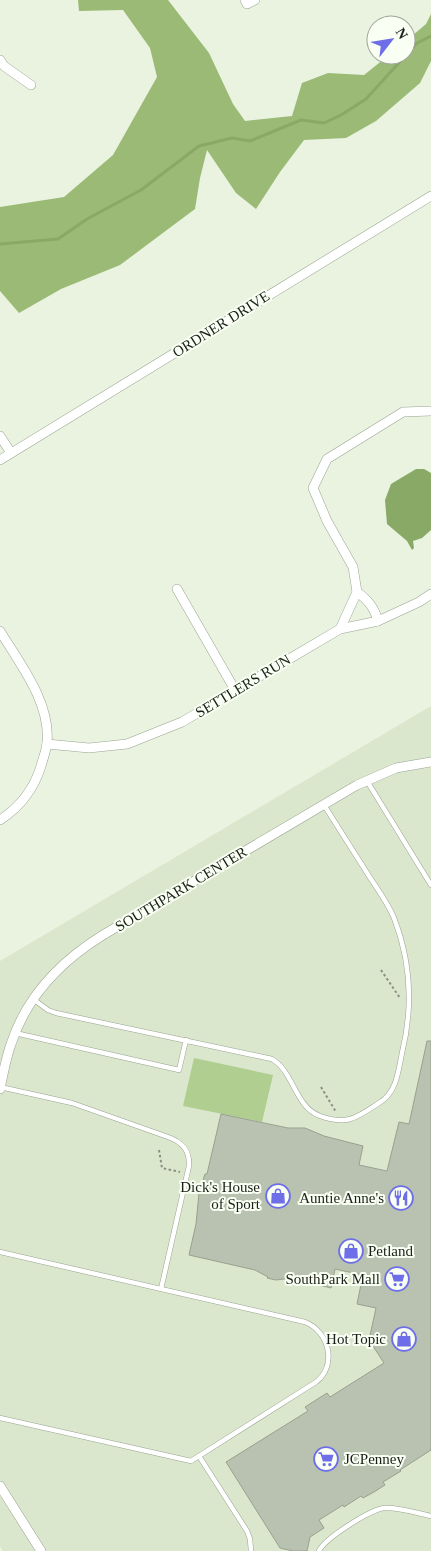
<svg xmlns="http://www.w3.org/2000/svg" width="431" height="1551" viewBox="0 0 431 1551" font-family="'Times New Roman',serif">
  <rect width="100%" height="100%" fill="#e9f3e0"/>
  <path fill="#dae7cd" d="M431 706V1551H3L0 1546V961Z"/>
  <path fill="#b0ce8f" d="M194 1058 273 1075 262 1122 183 1106Z"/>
  <path fill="#9aba76" d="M78 0H168L209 53 233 104 245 121 292 116 302 83 328 73 364 75 389 55H406V41L426 24 431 14V61L420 83 376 121 346 138 304 140 280 172 256 209 236 193 207 150 200 178 195 209 120 265 61 289 19 313 0 291V207L64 197 113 155 157 77 150 48 123 10 79 11Z"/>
  <path fill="#89a966" d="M416 469H424L431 473V530L422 538 413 541 414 548 412 550 407 541 387 524 385 500 391 484Z"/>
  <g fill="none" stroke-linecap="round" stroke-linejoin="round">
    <g stroke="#89a966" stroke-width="3">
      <path d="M406 55 417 43 431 36"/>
      <path d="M0 244 58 239 87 219 141 190 199 146 232 138 250 141 301 120 324 123 341 115 366 99 406 55"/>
    </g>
  </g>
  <path fill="#b9c2b0" stroke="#98a18f" d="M427 1041H431V1450L400 1470 401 1471 383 1482 385 1485 374 1492 363 1498 361 1496 344 1507 343 1505 319 1520 324 1528 310 1537 307 1551H293L280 1548 226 1462 308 1411 305 1407 327 1393 330 1397 384 1363 369 1340 376 1308 357 1304 363 1275 335 1269 331 1288 292 1278 276 1280 267 1278 268 1277 255 1270 189 1255 196 1224 199 1193 205 1174H207L221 1114 288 1128H305L324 1136 363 1146 359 1165 387 1171 399 1122 409 1124Z"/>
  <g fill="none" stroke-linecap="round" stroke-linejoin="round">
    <g stroke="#9aa391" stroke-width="5.5">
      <g id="service">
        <path d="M367 781 431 885"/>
        <path d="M33 999 48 1010 56 1013 272 1059C294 1072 295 1107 320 1116 348 1126 357 1117 379 1103 397 1092 398 1072 402 1053 413 1008 411 962 394 918 388 903 378 890 369 876 354 852 339 829 324 805"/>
        <path d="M15 1033 179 1070 186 1040"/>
        <path d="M0 1087 72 1103 168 1137C182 1142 190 1150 189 1166L161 1289"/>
        <path d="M0 1252 305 1322C330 1332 337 1366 316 1382L191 1461 0 1418"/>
        <path d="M199 1456 247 1531 250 1539 251 1551"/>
        <path d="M319 1551C325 1538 370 1510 384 1508 399 1507 416 1513 431 1516"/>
      </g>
    </g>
    <g stroke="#9aa391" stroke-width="10">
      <g id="minor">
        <path d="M245 0 247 4 255 0"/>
        <path d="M0 60 4 66 31 85"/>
        <path d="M0 436 11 453"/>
        <path d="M0 460 431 196"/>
        <path d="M177 589 235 690"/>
        <path d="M357 592C368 600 374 607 378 621"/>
        <path d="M340 629 357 592 353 567 327 521 313 488 327 459 403 412 431 411"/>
        <path d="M0 631C20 664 51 703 47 743 46 751 43 759 41 766 34 789 20 807 0 820"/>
        <path d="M47 744 89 748 127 744 182 722 340 629 378 621 419 602 431 594"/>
        <path d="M0 1089C3 1074 6 1058 11 1044 27 995 61 961 103 935L357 785 396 768 431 762"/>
        <path d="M0 1486 41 1551"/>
      </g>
    </g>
    <g stroke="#8a9184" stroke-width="2" stroke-dasharray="2.5 2.5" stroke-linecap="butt">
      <path d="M381 970 400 998"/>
      <path d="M321 1087 336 1112"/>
      <path d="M159 1150 162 1168 180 1172"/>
    </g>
    <use href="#service" stroke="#fff" stroke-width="4.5"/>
    <use href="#minor" stroke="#fff" stroke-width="9"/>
  </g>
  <defs>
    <g id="shop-ring" transform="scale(1.25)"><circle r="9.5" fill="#f9fff3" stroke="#6d6ee8" stroke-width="1.5"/><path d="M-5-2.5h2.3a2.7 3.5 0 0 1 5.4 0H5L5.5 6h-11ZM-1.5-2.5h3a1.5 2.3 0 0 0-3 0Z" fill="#6d6ee8"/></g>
    <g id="restaurant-ring" transform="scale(1.25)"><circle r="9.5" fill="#f9fff3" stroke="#6d6ee8" stroke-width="1.5"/><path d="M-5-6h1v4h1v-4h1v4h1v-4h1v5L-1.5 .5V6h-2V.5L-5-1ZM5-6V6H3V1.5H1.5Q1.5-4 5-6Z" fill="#6d6ee8"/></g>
    <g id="supermarket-ring" transform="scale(1.25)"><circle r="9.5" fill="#f9fff3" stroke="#6d6ee8" stroke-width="1.5"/><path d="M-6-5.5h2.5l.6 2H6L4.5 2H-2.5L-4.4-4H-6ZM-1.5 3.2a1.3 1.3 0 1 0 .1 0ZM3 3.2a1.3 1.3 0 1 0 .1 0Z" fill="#6d6ee8"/></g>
  </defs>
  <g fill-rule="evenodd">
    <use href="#shop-ring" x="278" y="1196"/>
    <use href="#restaurant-ring" x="401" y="1198"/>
    <use href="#shop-ring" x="351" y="1251"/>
    <use href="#supermarket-ring" x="397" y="1279"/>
    <use href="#shop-ring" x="404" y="1339"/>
    <use href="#supermarket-ring" x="326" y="1459"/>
  </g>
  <g text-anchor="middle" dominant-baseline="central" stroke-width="4" stroke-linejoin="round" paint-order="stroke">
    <g font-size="15" fill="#1c1f19" stroke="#f9fff3">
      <text transform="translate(221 324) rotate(-32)">ORDNER DRIVE</text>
      <text transform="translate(243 686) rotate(-31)">SETTLERS RUN</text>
      <text transform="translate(181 889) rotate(-31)">SOUTHPARK CENTER</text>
    </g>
    <g font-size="15" fill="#1c1f19" stroke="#f9fff3" text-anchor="end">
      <text x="260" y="1187">Dick's House<tspan x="260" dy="17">of Sport</tspan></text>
      <text x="384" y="1198">Auntie Anne's</text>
      <text x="368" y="1251" text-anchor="start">Petland</text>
      <text x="380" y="1279">SouthPark Mall</text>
      <text x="386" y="1339">Hot Topic</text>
      <text x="344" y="1459" text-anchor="start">JCPenney</text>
    </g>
  </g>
  <g transform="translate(391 40) rotate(59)"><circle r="24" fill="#f9fff3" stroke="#a1a59c"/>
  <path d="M0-4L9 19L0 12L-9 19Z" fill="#6d6ee8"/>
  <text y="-8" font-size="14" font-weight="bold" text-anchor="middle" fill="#1c1f19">N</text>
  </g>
</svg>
